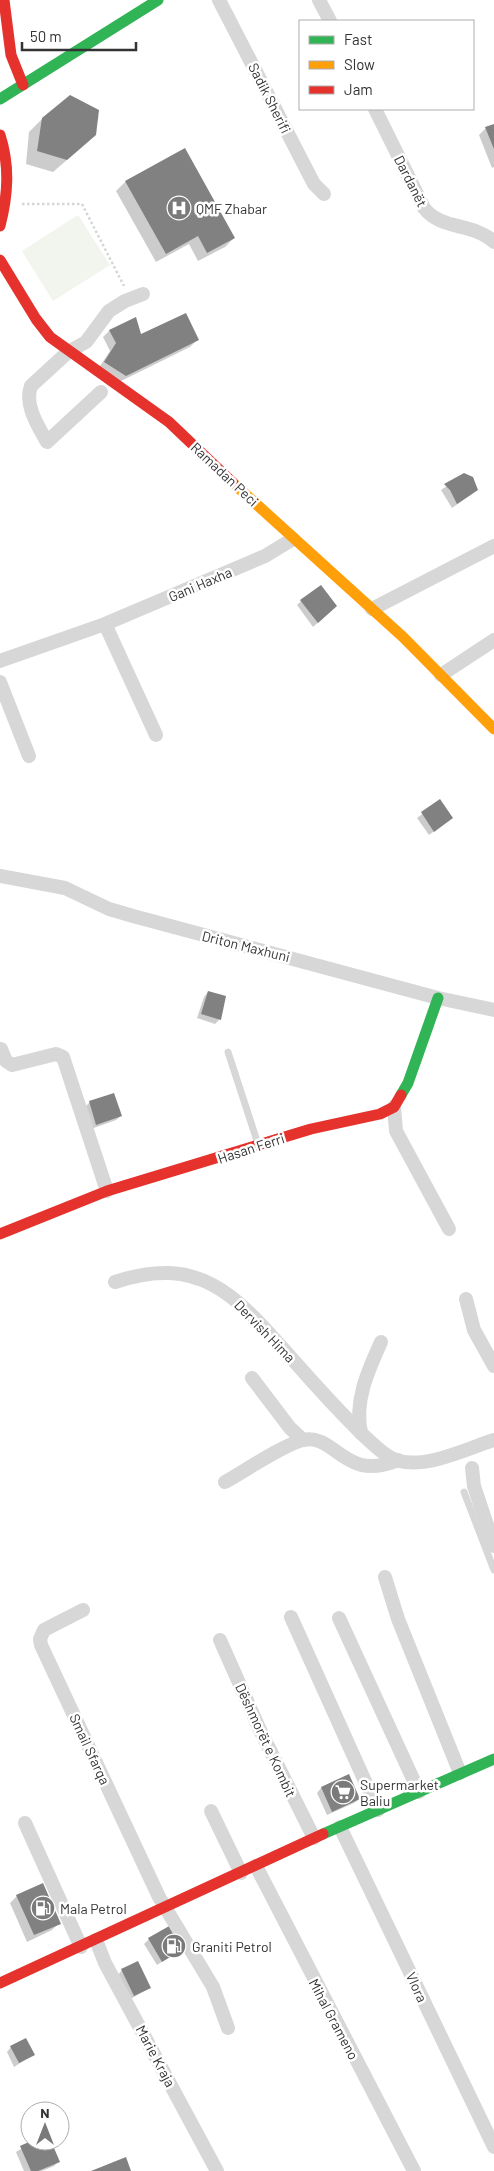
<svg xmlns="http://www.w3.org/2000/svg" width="494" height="2171" viewBox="0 0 494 2171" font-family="Barlow,sans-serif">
  <rect width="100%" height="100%" fill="#fff"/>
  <path fill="#f1f5ed" d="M78 215 110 265 53 301 22 251Z"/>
  <g fill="#0003">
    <path d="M42 119 82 147 53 172 26 164 29 132Z"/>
    <path d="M494 125V167L492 168 479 135 486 128Z"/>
    <path d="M125 182 234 238 225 247 198 261 189 244 156 262 116 191Z"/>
    <path d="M109 331 140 336 197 340 190 347 119 382 98 369 110 351 103 337Z"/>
    <path d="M464 474 472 494 452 508 441 490Z"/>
    <path d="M301 601 331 611 313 627 297 605Z"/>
    <path d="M440 800 452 818 429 835 417 818Z"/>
    <path d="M208 992 220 1019 215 1024 197 1018 204 997Z"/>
    <path d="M90 1102 121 1116 116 1120 91 1129 85 1107Z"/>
    <path d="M348 1776 359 1799 354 1803 327 1815 317 1793 321 1788Z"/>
    <path d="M42 1885 59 1923 52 1930 27 1942 10 1903 17 1896Z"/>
    <path d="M149 1939 183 1948 157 1965 144 1944Z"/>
    <path d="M122 1970 149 1988 129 2000 118 1975Z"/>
    <path d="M11 2047 33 2055 14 2067 7 2052Z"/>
    <path d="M34 2141H50L59 2161 54 2166 42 2171H24L16 2152Z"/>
  </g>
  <g fill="#818181">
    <path d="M70 95 99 110 96 135 67 160 37 151 42 118Z"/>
    <path d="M494 124V149L485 127Z"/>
    <path d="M185 148 235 238 207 253 198 236 166 254 125 181Z"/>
    <path d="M186 313 199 340 126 376 104 362 116 343 109 330 136 317 141 334Z"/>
    <path d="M464 473 473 477 478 490 457 504 450 490 444 484Z"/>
    <path d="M321 585 337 606 318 623 300 600Z"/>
    <path d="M440 799 453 818 434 832 421 812Z"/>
    <path d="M208 991 226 996 221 1020 201 1014Z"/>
    <path d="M114 1093 122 1116 96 1125 89 1101Z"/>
    <path d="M349 1774 360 1799 332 1812 321 1787Z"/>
    <path d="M43 1883 61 1924 34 1935 16 1895Z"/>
    <path d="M171 1925 185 1948 162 1962 148 1938Z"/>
    <path d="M138 1961 151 1988 134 1996 121 1969Z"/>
    <path d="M26 2038 35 2055 19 2063 10 2046Z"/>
    <path d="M31 2141H51L60 2162 38 2171H31L20 2146Z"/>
    <path d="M126 2157 131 2171H91Z"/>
  </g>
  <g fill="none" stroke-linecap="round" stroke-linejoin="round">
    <path stroke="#d6d6d6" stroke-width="2.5" stroke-dasharray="2.5 2.5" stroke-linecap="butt" d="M22 204H82L124 286"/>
    <g stroke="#d7d7d7" stroke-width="7">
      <path d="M228 1052 258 1144"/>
      <path d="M464 1492 494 1570"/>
    </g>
    <g stroke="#d7d7d7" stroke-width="14">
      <path d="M219 0 314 184 324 194"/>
      <path d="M319 0 330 21"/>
      <path d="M375 109 424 208C442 231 473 222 494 242"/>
      <path d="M101 392 47 442C38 426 24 405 31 386L68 352 86 342 109 311 125 301 143 294"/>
      <path d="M372 609 494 546"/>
      <path d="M105 624 156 735"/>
      <path d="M0 661 105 624 265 556 293 539"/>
      <path d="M441 675 494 640"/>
      <path d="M0 682 29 756"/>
      <path d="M0 876 65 888 109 909 133 916 438 998 494 1010"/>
      <path d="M1 1049 6 1061 12 1065 56 1054 63 1057 107 1191"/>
      <path d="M394 1107 396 1131 449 1229"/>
      <path d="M115 1282C204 1252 240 1301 294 1361 316 1386 338 1410 361 1433 372 1443 385 1457 399 1461 429 1468 466 1449 494 1440"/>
      <path d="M466 1299 474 1330 494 1366"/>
      <path d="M252 1378 290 1428 303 1440"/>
      <path d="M361 1433C354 1401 368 1371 381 1342"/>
      <path d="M472 1468 474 1486 494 1546"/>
      <path d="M225 1482C243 1472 285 1444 303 1440 336 1433 344 1483 398 1460"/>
      <path d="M385 1577 398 1619 460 1773"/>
      <path d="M83 1610 44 1630 40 1639 41 1645 159 1897 213 1987 228 2028"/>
      <path d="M291 1617 378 1810"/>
      <path d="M339 1618 419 1792"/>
      <path d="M220 1640 260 1730 314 1838"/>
      <path d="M211 1811 241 1873"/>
      <path d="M25 1823 81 1947"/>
      <path d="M340 1827 494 2147"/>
      <path d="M256 1866 414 2171"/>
      <path d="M96 1940 105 1963 217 2171"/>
    </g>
    <g stroke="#30b455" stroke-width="11">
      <path d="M0 99 158 0"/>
      <path d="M401 1095 408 1083 438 998"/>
      <path d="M323 1834 494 1759"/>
    </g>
    <path stroke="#ff9f0a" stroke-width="11" d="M233 483 403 637 494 729"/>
    <g stroke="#e5322d" stroke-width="11">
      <path d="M4 0 11 55 23 85"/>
      <path d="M0 135C10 166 8 195 0 226"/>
      <path d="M0 260 36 319 50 337 169 422 233 483"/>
      <path d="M0 1234 107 1191 311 1129 380 1114 394 1107 401 1095"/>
      <path d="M0 1983 323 1834"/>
    </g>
  </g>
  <defs>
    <g id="hospital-disc" transform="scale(1.25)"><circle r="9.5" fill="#7a7a7a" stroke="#fff"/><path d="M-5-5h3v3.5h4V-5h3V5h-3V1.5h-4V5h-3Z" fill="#fff"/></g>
    <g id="supermarket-disc" transform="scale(1.25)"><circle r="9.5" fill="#7a7a7a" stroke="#fff"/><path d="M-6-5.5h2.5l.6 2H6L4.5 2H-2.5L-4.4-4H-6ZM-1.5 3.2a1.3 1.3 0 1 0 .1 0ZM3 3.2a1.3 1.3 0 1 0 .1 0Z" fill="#fff"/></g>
    <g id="fuel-disc" transform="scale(1.25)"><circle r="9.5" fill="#7a7a7a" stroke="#fff"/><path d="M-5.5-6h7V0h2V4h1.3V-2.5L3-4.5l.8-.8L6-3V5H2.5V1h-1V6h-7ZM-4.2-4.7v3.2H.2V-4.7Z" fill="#fff"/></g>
  </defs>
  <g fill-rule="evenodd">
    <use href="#hospital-disc" x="179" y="208"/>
    <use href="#supermarket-disc" x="343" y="1792"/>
    <use href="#fuel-disc" x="43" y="1908"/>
    <use href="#fuel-disc" x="174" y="1946"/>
  </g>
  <g text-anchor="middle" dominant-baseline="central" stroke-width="5" stroke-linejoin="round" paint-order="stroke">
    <g font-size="14" fill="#333" stroke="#fff">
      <text transform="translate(270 98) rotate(63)">Sadik Sherifi</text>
      <text transform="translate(411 181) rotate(63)">Dardanët</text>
      <text transform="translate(225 474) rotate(43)">Ramadan Peci</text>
      <text transform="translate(200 584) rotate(-23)">Gani Haxha</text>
      <text transform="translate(246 946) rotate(14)">Driton Maxhuni</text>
      <text transform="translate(251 1148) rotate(-18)">Hasan Ferri</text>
      <text transform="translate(265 1331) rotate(46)">Dervish Hima</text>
      <text transform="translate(266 1740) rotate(65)">Dëshmorët e Kombit</text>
      <text transform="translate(90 1749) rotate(65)">Smail Sfarqa</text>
      <text transform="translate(417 1987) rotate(66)">Vlora</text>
      <text transform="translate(334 2019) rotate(62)">Mihal Grameno</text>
      <text transform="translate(156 2056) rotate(62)">Marie Kraja</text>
    </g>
    <g font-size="14" fill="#333" stroke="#fff" text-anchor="start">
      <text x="196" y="208">QMF Zhabar</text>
      <text x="360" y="1784">Supermarket<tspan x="360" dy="16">Baliu</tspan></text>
      <text x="60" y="1908">Mala Petrol</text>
      <text x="192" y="1946">Graniti Petrol</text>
    </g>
  </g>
  <rect x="299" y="20" width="175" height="90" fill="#ffffff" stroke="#adadad"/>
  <rect x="309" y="36" width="25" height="8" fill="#30b455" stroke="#adadad"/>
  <text x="344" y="45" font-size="15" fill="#333333">Fast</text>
  <rect x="309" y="61" width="25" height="8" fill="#ff9f0a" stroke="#adadad"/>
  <text x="344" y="70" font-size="15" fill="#333333">Slow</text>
  <rect x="309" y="86" width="25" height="8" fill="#e5322d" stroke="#adadad"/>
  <text x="344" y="95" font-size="15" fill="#333333">Jam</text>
  <g transform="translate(45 2126)"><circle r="24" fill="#ffffff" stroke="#adadad"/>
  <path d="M0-4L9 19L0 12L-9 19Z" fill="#7a7a7a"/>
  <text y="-8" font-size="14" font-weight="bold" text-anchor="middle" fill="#333333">N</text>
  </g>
  <path d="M22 42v8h114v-8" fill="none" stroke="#333333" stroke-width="2.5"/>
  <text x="30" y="42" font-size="15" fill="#333333" stroke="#ffffff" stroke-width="4" paint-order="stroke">50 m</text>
</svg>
